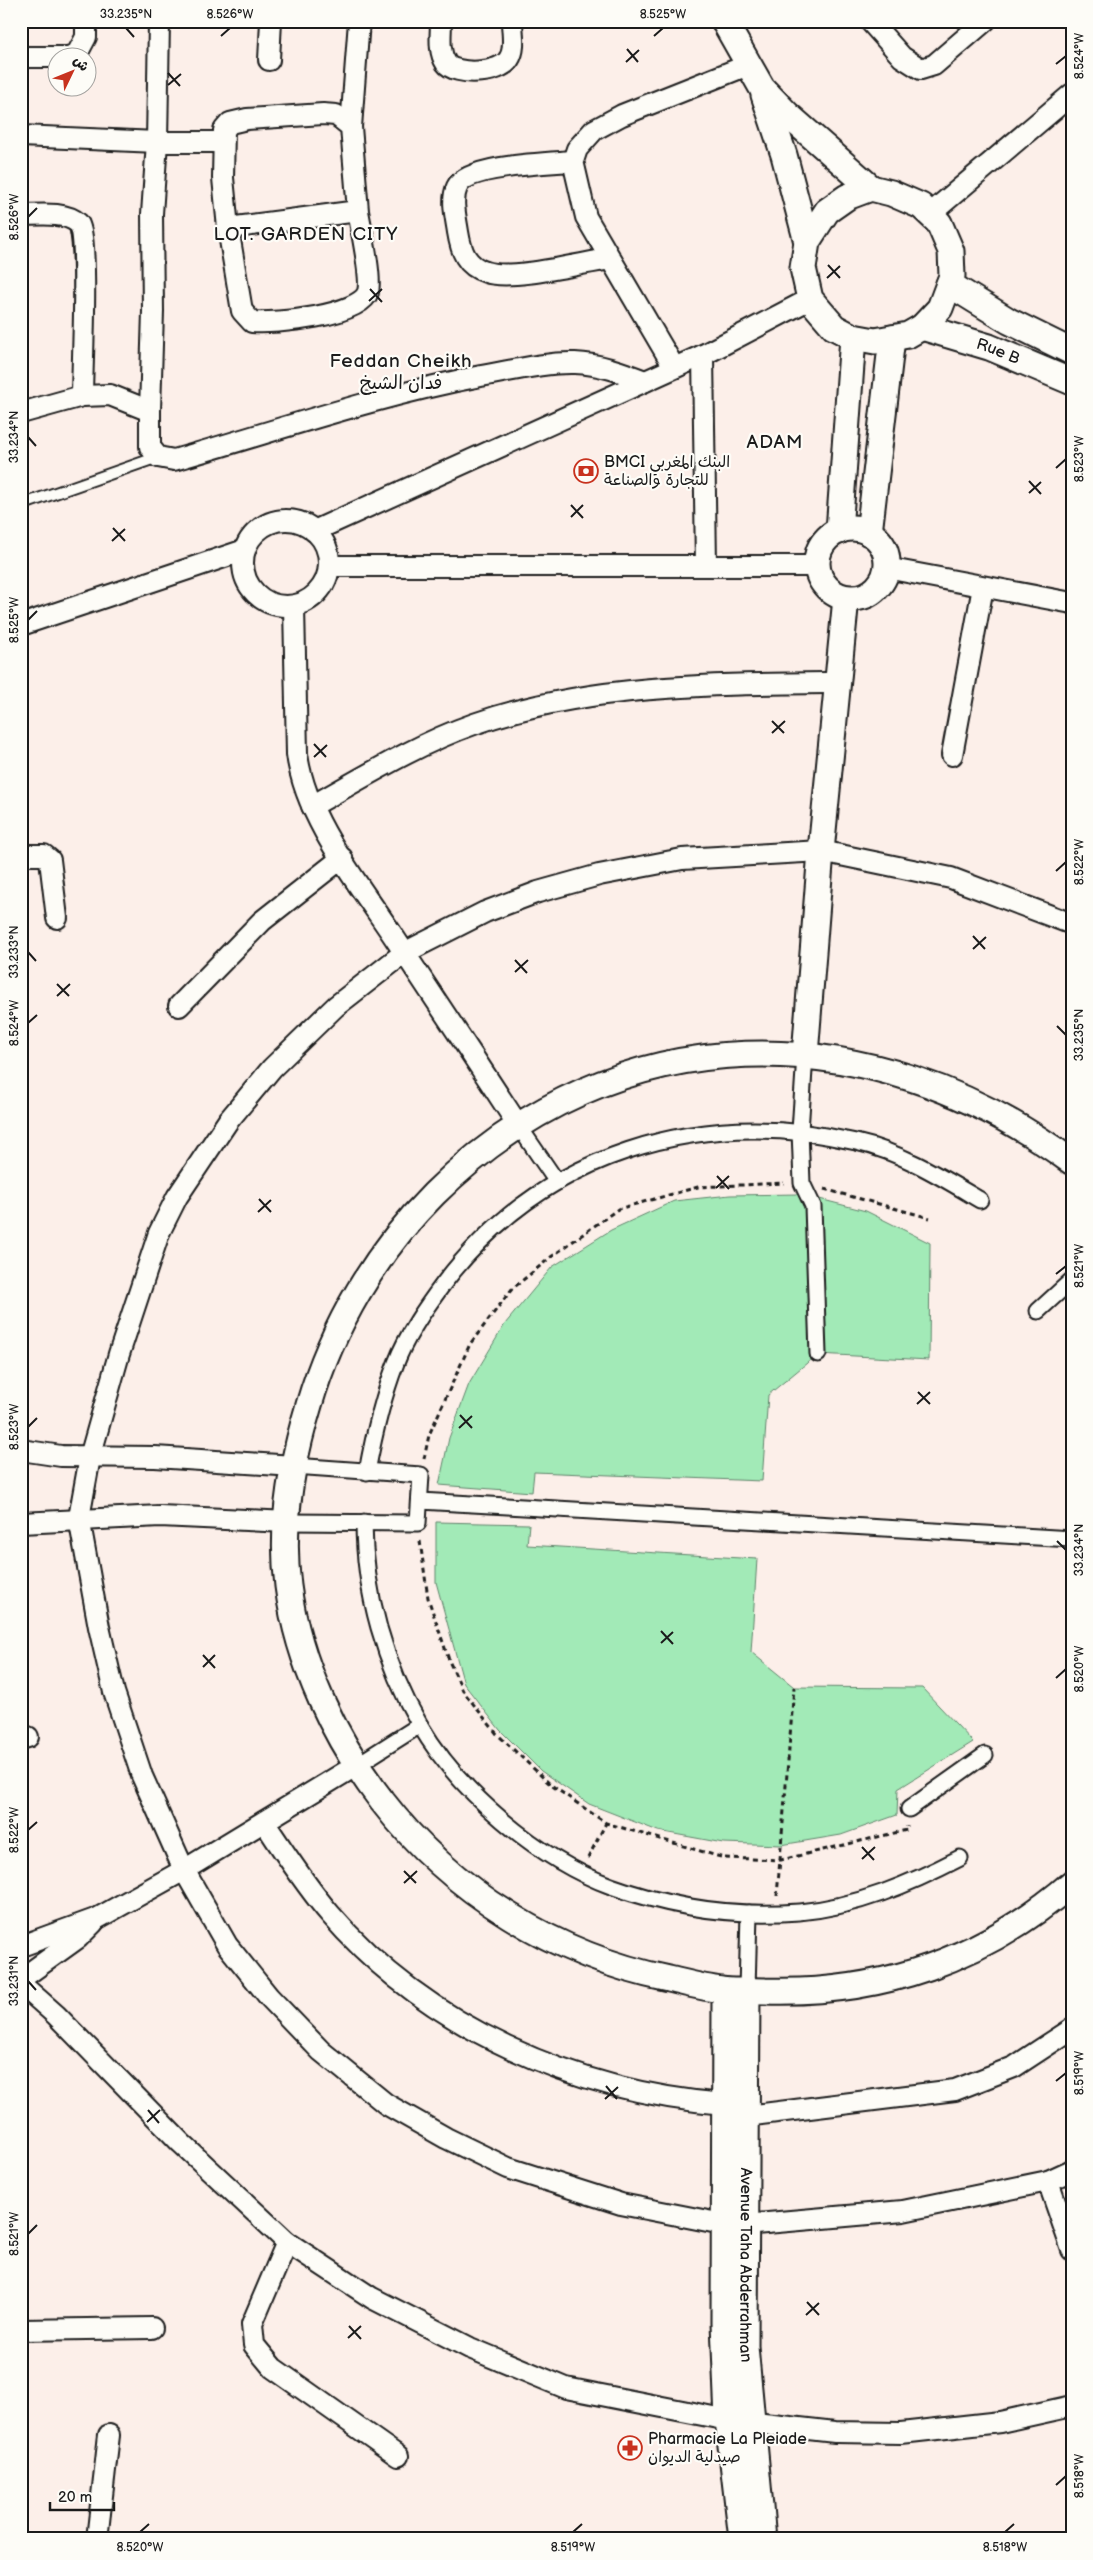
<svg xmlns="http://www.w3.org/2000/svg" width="1093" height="2560" viewBox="0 0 1093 2560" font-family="'Balsamiq Sans','Playpen Sans Arabic',sans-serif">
  <rect width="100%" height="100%" fill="#fcefe9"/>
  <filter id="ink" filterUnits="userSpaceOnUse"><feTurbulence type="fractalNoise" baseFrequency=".02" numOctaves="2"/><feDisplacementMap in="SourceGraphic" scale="10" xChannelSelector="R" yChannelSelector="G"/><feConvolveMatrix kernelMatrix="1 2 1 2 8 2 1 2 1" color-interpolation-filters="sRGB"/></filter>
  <g filter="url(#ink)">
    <g fill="#a2eab7" stroke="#5f836a">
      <path d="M800 1194 866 1211 930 1243 929 1360 818 1354 768 1395 762 1481 534 1472 532 1492 439 1485 449 1438 469 1384 505 1324 552 1267 611 1230 674 1201 730 1195Z"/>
      <path d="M436 1522 529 1524 527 1545 757 1559 751 1652 794 1687 922 1688 973 1742 898 1789 897 1815 841 1835 781 1845 723 1843 658 1831 589 1804 541 1771 500 1730 464 1684 436 1582Z"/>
    </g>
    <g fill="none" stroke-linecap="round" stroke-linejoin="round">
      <g stroke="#1c1c1c" stroke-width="14">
        <path id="service" d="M21 505 158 457"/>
      </g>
      <g stroke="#1c1c1c" stroke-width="19">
        <g id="pedestrian">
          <path d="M805 1055 800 1131 802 1183 813 1206 818 1354"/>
          <path d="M518 1125 557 1182"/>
          <path d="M1038 1311 1072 1280"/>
          <path d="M367 1472C374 1434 382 1399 396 1363 407 1334 426 1307 444 1283 543 1153 699 1106 856 1142 901 1152 941 1177 980 1200"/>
          <path d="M420 1501 1072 1539"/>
          <path d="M288 1522 418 1523 421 1475 294 1466"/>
          <path d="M364 1522C364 1592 385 1665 420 1725 459 1792 538 1859 611 1886 672 1908 735 1917 799 1912 856 1907 910 1884 960 1858"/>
          <path d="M357 1765 420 1725"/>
          <path d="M909 1809 985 1755"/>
          <path d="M747 1990 749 1913"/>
        </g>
      </g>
      <g stroke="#1c1c1c" stroke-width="24">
        <g id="minor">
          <path d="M159 21 157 142 152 214 153 311 150 411V447L158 457 174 460C276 431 376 396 481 376 511 371 545 362 575 363 600 364 622 372 645 381"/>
          <path d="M441 21C441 35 438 51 446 63 455 76 501 74 509 59 516 49 512 33 512 21"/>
          <path d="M870 21 902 57 921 69 934 65 985 21"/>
          <path d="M21 57H68L77 54 86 37V21"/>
          <path d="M269 60 271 21"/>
          <path d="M351 127 359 21"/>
          <path d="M21 136 157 142H223"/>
          <path d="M573 161C550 163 467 165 457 187 451 200 456 218 458 232 461 251 466 266 486 272 511 281 581 263 610 259"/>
          <path d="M930 214 1072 94"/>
          <path d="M21 215C37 215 65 211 78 223 89 234 82 372 82 396"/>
          <path d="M228 228 358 211 351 127 336 115 323 114 247 119 230 123 224 130 223 178 228 228 242 311 252 322C275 324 360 316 368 292 372 278 361 228 358 211"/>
          <path d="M703 355 706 566"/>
          <path d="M674 367 586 217 573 161 577 149 594 130 622 115 748 65"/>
          <path d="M21 413 82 396 110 395 150 411"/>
          <circle cx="286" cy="563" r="43"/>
          <path d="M314 531 703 355 810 299"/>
          <path d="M329 566H816"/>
          <path d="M886 568 1072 603"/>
          <path d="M294 606 297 754C305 819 359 884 394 937 436 1000 477 1062 518 1125"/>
          <path d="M21 625 245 550"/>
          <path d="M952 755 983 587"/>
          <path d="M312 806C364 777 417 744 474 724 587 684 719 684 837 683"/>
          <path d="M21 855H44L50 860 57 918"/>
          <path d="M1072 924 951 878 821 851 682 859 599 875 538 892 485 912 404 953 336 1006 272 1068 228 1121 177 1197 159 1233 119 1354 90 1457 79 1518 99 1627 114 1692 142 1776 184 1870 227 1945 269 1997 321 2051 386 2104 446 2138 508 2168 621 2204 723 2224 744 2225 903 2211 1048 2181 1072 2170"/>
          <path d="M179 1006 262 921 342 858"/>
          <path d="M21 1450 61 1456 155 1457 294 1466"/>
          <path d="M21 1523 160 1516 288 1522"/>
          <path d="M21 1739 28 1737"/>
          <path d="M264 1822C285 1853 305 1885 330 1914 428 2028 576 2092 724 2104"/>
          <path d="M21 1946 98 1918 184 1870 357 1765"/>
          <path d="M21 1979 78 1938 93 1923"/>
          <path d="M21 1984 56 2015 181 2143 287 2242 372 2298 470 2348 566 2388 728 2420 835 2432 901 2433 1000 2422 1072 2406"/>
          <path d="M746 2116 955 2090 1014 2067 1072 2029"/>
          <path d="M1048 2181 1072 2250"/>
          <path d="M287 2242 252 2324 254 2345 273 2368 398 2456"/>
          <path d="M21 2330 152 2328"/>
          <path d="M97 2539 109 2435"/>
        </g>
      </g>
      <g stroke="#1c1c1c" stroke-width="29">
        <g id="tertiary">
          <path d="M724 21 762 88 788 115 871 188"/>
          <path d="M764 95 784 155 807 242"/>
          <path d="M871 188 891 193 921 206 939 223 951 251 952 276 940 308 922 327 908 335 875 341 853 337 834 327 810 299 803 268 807 242 827 211 847 197Z"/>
          <path d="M949 284 1009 321 1072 352"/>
          <path id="s1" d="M922 327 989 347 1072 382"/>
          <circle cx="852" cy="563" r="35"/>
          <path d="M839 531 853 337"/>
          <path d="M869 533 892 338"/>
          <path d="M805 1055 821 851 846 598"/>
          <path d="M1072 1162C870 1013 616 1013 434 1194 376 1252 332 1326 309 1405 292 1461 280 1527 288 1586 298 1663 335 1740 382 1801 452 1892 556 1956 669 1979 686 1983 704 1988 722 1990 735 1992 750 1990 765 1991 880 1995 984 1959 1072 1883"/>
          <path id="s2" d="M747 1990 745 2346 763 2539"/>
          <path d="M725 1991 724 2323 728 2420 742 2539"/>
        </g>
      </g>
      <g stroke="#1c1c1c" stroke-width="3" stroke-dasharray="5 4" stroke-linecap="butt">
        <path d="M824 1189 930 1218"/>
        <path d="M424 1459 429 1435 470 1344 512 1289 551 1257 618 1209 698 1187 784 1183"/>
        <path d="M420 1541 428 1598 450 1663 463 1691 497 1734 551 1785 606 1823 724 1858 781 1860 907 1830V1826"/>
        <path d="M588 1858 606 1823"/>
        <path d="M777 1896 794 1687"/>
      </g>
      <use href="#service" stroke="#fdfcf7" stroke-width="10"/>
      <use href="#pedestrian" stroke="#fdfcf7" stroke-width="15"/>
      <use href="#minor" stroke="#fdfcf7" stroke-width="20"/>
      <use href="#tertiary" stroke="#fdfcf7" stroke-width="25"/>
    </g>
  </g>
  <path fill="none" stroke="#1c1c1c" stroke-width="2" d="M126 28 134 37M221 36 230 28M654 36 663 28M627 49 638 62M626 62 639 50M1056 64 1066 56M168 73 180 86M168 85 181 74M28 217 37 208M828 265 840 278M827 278 840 266M370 289 382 302M369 301 382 289M28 437 36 446M1056 468 1066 459M1029 481 1041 494M1029 493 1041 482M571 505 583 518M571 517 583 505M113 528 125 541M112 541 125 529M28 620 37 611M772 721 784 733M772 733 785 721M314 744 326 757M314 757 327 745M1056 871 1066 862M973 936 985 949M973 949 986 937M28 952 36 961M515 960 527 973M515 972 528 960M57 984 69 996M57 996 70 984M28 1023 37 1015M1057 1026 1066 1035M717 1176 729 1189M716 1188 729 1176M259 1199 271 1212M258 1212 271 1200M1056 1274 1066 1266M918 1392 930 1404M917 1404 930 1392M460 1415 472 1428M28 1427 37 1418M459 1428 472 1416M1057 1541 1066 1550M661 1631 673 1644M661 1643 673 1632M203 1655 215 1668M203 1667 215 1655M1056 1678 1066 1669M28 1830 37 1822M862 1847 874 1860M862 1859 875 1847M404 1871 416 1883M404 1883 417 1871M28 1981 36 1990M1056 2081 1066 2073M606 2086 617 2099M605 2099 618 2087M148 2110 159 2123M147 2122 160 2110M28 2234 37 2225M807 2302 819 2315M806 2315 819 2303M349 2326 361 2339M348 2338 361 2326M1056 2485 1066 2476M140 2532 149 2524M573 2532 582 2524M1005 2532 1014 2524"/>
  <defs>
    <g id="bank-ring" transform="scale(1.25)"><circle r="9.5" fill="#fdfcf7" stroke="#c8321e" stroke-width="1.5"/><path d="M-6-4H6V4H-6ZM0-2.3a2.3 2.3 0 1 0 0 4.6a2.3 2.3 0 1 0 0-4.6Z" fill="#c8321e"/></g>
    <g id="pharmacy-ring" transform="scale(1.25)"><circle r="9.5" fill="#fdfcf7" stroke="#c8321e" stroke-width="1.5"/><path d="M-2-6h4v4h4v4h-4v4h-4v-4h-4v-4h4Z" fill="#c8321e"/></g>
  </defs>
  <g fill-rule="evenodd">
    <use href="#bank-ring" x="586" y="471"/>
    <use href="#pharmacy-ring" x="630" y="2448"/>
  </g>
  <g text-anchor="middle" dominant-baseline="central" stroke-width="4.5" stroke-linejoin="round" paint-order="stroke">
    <g font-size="16" fill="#1c1c1c" stroke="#fdfcf7">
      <text stroke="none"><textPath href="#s1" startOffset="80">Rue B</textPath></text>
      <text stroke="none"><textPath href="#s2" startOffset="275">Avenue Taha Abderrahman</textPath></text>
    </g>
    <g font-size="16" fill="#1c1c1c" stroke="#fdfcf7" text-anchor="start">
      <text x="604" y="462">BMCI البنك المغربي<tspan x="604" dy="18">للتجارة والصناعة</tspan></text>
      <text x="648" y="2439">Pharmacie La Pleiade<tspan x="648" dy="18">صيدلية الديوان</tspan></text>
    </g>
    <g font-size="19" letter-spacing="1" fill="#1c1c1c" stroke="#fdfcf7">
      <text x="306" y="234">LOT. GARDEN CITY</text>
      <text x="401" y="361">Feddan Cheikh<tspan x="401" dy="22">فدان الشيخ</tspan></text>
      <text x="775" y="442">ADAM</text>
    </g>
  </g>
  <rect width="1093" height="2560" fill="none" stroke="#fdfcf7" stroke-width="55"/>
  <g transform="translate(72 72) rotate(47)"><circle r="24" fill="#fdfcf7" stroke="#a3a29f"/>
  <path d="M0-4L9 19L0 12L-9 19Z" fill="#c8321e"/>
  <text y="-8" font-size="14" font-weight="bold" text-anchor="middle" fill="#1c1c1c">ش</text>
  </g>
  <path d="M50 2502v8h64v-8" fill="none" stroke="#1c1c1c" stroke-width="2.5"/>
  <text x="58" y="2502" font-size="15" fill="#1c1c1c" stroke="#fdfcf7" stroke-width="4" paint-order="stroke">20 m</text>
  <rect x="28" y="28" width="1038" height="2504" fill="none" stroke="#1c1c1c" stroke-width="2"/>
  <g font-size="12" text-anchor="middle" fill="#1c1c1c">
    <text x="126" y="18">33.235°N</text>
    <text x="230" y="18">8.526°W</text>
    <text x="663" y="18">8.525°W</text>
    <text transform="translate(1079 56) rotate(-90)" y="4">8.524°W</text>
    <text transform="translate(14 217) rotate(-90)" y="4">8.526°W</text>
    <text transform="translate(14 437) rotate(-90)" y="4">33.234°N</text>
    <text transform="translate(1079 459) rotate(-90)" y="4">8.523°W</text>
    <text transform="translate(14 620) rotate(-90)" y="4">8.525°W</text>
    <text transform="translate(1079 862) rotate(-90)" y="4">8.522°W</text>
    <text transform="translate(14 952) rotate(-90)" y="4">33.233°N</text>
    <text transform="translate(14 1023) rotate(-90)" y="4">8.524°W</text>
    <text transform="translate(1079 1035) rotate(-90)" y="4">33.235°N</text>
    <text transform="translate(1079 1266) rotate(-90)" y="4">8.521°W</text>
    <text transform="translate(14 1427) rotate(-90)" y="4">8.523°W</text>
    <text transform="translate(1079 1550) rotate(-90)" y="4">33.234°N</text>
    <text transform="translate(1079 1669) rotate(-90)" y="4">8.520°W</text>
    <text transform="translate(14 1830) rotate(-90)" y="4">8.522°W</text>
    <text transform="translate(14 1981) rotate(-90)" y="4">33.231°N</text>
    <text transform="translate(1079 2073) rotate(-90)" y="4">8.519°W</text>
    <text transform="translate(14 2234) rotate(-90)" y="4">8.521°W</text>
    <text transform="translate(1079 2476) rotate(-90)" y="4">8.518°W</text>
    <text x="140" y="2551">8.520°W</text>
    <text x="573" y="2551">8.519°W</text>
    <text x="1005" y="2551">8.518°W</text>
  </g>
</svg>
